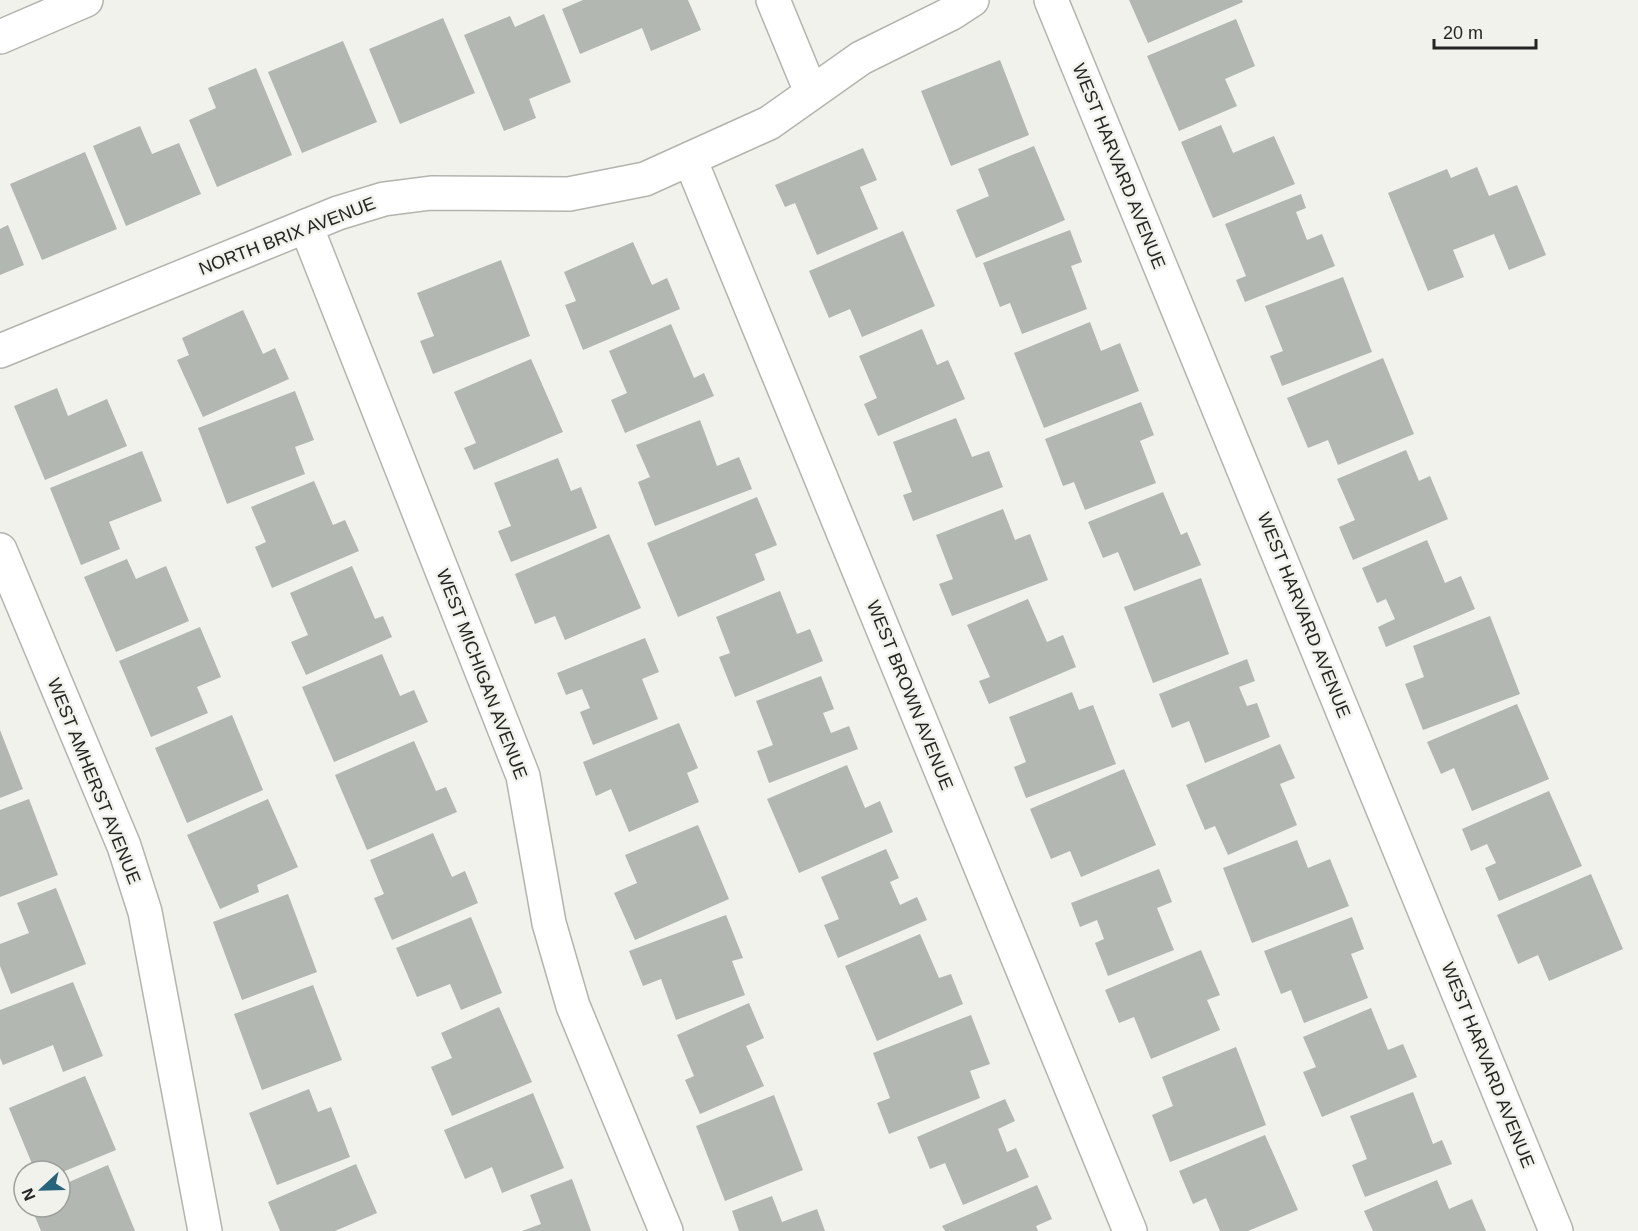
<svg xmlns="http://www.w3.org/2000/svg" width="1638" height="1231" viewBox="0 0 1638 1231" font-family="Helvetica,sans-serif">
  <rect width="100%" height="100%" fill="#f0f2eb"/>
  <g fill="#b2b7b2">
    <path d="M583 0H688L701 30 651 51 642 28 580 54 562 9Z"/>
    <path d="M1129 0H1242L1243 2 1148 43Z"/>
    <path d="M544 14 571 82 529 99 536 118 504 131 464 35 510 16 515 27Z"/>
    <path d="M443 18 475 93 400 124 369 49Z"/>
    <path d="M1236 19 1255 66 1225 79 1237 106 1179 131 1147 56Z"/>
    <path d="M343 41 377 122 302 153 268 72Z"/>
    <path d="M1000 60 1029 135 951 166 921 91Z"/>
    <path d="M256 68 292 155 217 187 189 120 216 108 208 88Z"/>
    <path d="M1221 125 1233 153 1274 136 1295 184 1213 218 1181 142Z"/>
    <path d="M140 126 152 154 179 143 201 194 126 226 93 146Z"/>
    <path d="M1034 146 1065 220 976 258 956 210 989 196 978 169Z"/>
    <path d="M863 148 877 180 860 187 878 229 817 255 795 203 785 207 775 185Z"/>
    <path d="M85 152 117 229 42 260 10 184Z"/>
    <path d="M1477 167 1489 196 1517 185 1546 255 1509 270 1494 234 1453 250 1464 277 1428 291 1388 193 1447 169 1451 178Z"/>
    <path d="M1301 194 1306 208 1296 212 1307 240 1322 234 1335 266 1245 302 1236 280 1246 276 1225 224Z"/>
    <path d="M8 225 24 265 0 275V229Z"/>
    <path d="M1070 230 1082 262 1071 266 1087 309 1022 334 1010 303 1000 307 983 263Z"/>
    <path d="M903 231 935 306 862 337 850 309 829 318 809 271Z"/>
    <path d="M633 242 652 285 667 278 680 309 583 350 565 305 576 301 564 272Z"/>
    <path d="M501 260 530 336 433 374 420 341 434 336 417 293Z"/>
    <path d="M1343 277 1372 352 1282 386 1270 356 1283 351 1265 306Z"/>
    <path d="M243 310 263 354 275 348 289 379 203 417 177 360 189 355 182 338Z"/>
    <path d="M1090 322 1101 351 1120 343 1139 391 1044 428 1014 353Z"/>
    <path d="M671 324 694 378 704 373 714 396 625 433 611 400 627 393 609 351Z"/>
    <path d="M922 329 937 365 948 360 965 399 878 436 864 404 877 398 859 356Z"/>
    <path d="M1383 358 1414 434 1338 465 1328 440 1308 448 1287 398Z"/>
    <path d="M531 359 563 432 474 470 464 448 476 443 454 392Z"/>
    <path d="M57 388 68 416 107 399 127 446 45 480 14 406Z"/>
    <path d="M295 391 314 440 295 447 305 474 227 504 198 428Z"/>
    <path d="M1141 402 1154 435 1140 441 1156 483 1085 510 1074 482 1063 486 1045 439Z"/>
    <path d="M956 418 972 457 989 451 1003 487 913 521 903 495 912 492 893 442Z"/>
    <path d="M700 420 717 466 739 457 752 489 655 526 638 482 650 477 636 445Z"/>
    <path d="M1406 450 1419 481 1430 476 1448 519 1353 560 1339 527 1355 520 1337 479Z"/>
    <path d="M142 451 162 501 109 522 120 549 81 565 50 488Z"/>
    <path d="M558 458 571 491 581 487 597 528 511 562 498 531 511 526 494 483Z"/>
    <path d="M314 481 333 525 345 520 359 551 272 588 255 547 266 542 251 507Z"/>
    <path d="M1163 492 1181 535 1187 532 1201 565 1134 591 1118 552 1103 558 1088 522Z"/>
    <path d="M757 497 777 545 755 554 765 580 678 617 647 543Z"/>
    <path d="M1003 509 1015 540 1030 534 1048 580 952 616 939 584 953 579 936 535Z"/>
    <path d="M609 534 641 608 565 640 555 616 535 624 515 574Z"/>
    <path d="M1427 540 1445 583 1461 576 1475 609 1386 647 1378 627 1395 619 1386 599 1377 603 1362 568Z"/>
    <path d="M127 559 136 579 166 566 189 621 116 652 84 577Z"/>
    <path d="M352 566 375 619 383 616 392 637 306 675 291 642 308 635 290 593Z"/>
    <path d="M1201 578 1229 654 1153 683 1124 607Z"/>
    <path d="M780 591 797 634 810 629 823 661 735 697 719 657 730 653 716 617Z"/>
    <path d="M1028 599 1047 642 1063 635 1076 667 989 704 979 681 990 677 967 625Z"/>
    <path d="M1490 616 1520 694 1423 730 1405 684 1424 677 1413 646Z"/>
    <path d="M200 627 221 677 197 687 208 713 151 737 119 661Z"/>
    <path d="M645 638 659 672 642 679 658 719 593 745 580 712 590 708 582 689 566 695 557 673Z"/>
    <path d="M382 654 400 696 414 690 428 722 334 762 302 687Z"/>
    <path d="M1247 659 1255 681 1239 687 1247 706 1257 703 1270 737 1205 763 1189 721 1172 728 1159 694Z"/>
    <path d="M821 676 834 709 823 713 831 733 849 726 858 749 769 783 757 751 773 745 756 701Z"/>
    <path d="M1072 692 1079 710 1093 705 1116 764 1026 798 1014 767 1026 762 1009 717Z"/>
    <path d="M1517 704 1549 779 1472 811 1454 768 1441 774 1427 742Z"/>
    <path d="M232 715 263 790 187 823 155 748Z"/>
    <path d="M679 723 698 768 687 773 699 802 629 832 611 789 596 796 583 762Z"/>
    <path d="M0 730 23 789 0 798Z"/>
    <path d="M414 741 436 791 446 787 457 812 367 850 335 775Z"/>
    <path d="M1280 744 1295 778 1280 784 1297 825 1228 855 1215 826 1205 830 1186 785Z"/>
    <path d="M847 765 865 808 880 801 893 832 799 873 767 799Z"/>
    <path d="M1124 769 1156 845 1081 877 1070 851 1051 859 1030 809Z"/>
    <path d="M1549 791 1582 866 1499 901 1485 868 1496 863 1487 844 1471 851 1462 829Z"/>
    <path d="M29 799 58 875 0 897V810Z"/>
    <path d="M268 799 298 867 257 885 259 892 220 909 187 835Z"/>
    <path d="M698 825 729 899 635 940 614 893 637 883 625 855Z"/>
    <path d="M433 833 452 877 465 871 478 903 392 940 374 898 384 894 370 860Z"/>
    <path d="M1297 840 1308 868 1330 859 1349 906 1252 943 1223 868Z"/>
    <path d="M886 849 899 878 890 882 900 905 917 897 927 920 838 958 824 925 839 919 821 877Z"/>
    <path d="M1159 869 1172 902 1157 908 1174 950 1108 976 1095 943 1104 939 1097 920 1080 927 1071 903Z"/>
    <path d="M1591 874 1623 949 1549 981 1538 955 1518 964 1497 915Z"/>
    <path d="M56 888 86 964 11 994 0 966V944L29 933 17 903Z"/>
    <path d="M288 894 317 972 242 1000 213 922Z"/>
    <path d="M726 915 743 958 732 961 745 995 676 1020 661 979 643 986 629 951Z"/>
    <path d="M471 917 502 993 461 1010 450 984 417 997 396 948Z"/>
    <path d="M1352 917 1364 949 1351 954 1368 998 1304 1023 1291 990 1281 994 1264 951Z"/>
    <path d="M920 934 939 978 951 974 963 1004 877 1041 845 966Z"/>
    <path d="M1201 950 1220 995 1207 1000 1220 1030 1151 1059 1134 1017 1119 1023 1105 990Z"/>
    <path d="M73 982 103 1056 63 1072 53 1045 3 1065 0 1058V1010Z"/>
    <path d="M313 985 342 1060 262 1090 234 1014Z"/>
    <path d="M749 1003 764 1038 746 1046 764 1086 700 1114 685 1080 694 1076 677 1035Z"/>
    <path d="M499 1007 532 1082 452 1116 431 1067 452 1058 441 1033Z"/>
    <path d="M1371 1008 1388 1050 1403 1044 1417 1077 1322 1117 1303 1072 1316 1067 1303 1037Z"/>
    <path d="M971 1015 990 1064 970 1071 980 1098 889 1134 877 1103 890 1098 873 1053Z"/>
    <path d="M1236 1047 1266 1125 1170 1162 1152 1115 1173 1106 1162 1077Z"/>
    <path d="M85 1076 116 1150 60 1173V1171H35L9 1108Z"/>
    <path d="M309 1089 318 1112 331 1107 350 1157 277 1185 249 1113Z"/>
    <path d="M1413 1092 1433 1144 1442 1140 1452 1164 1365 1197 1352 1165 1367 1159 1350 1116Z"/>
    <path d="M533 1093 564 1168 502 1193 492 1167 465 1179 444 1130Z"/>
    <path d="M774 1095 803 1170 725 1201 696 1126Z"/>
    <path d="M1005 1099 1015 1121 998 1129 1007 1152 1016 1148 1029 1177 963 1205 945 1163 930 1169 917 1137Z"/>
    <path d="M1265 1135 1298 1210 1248 1231H1220L1206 1198 1193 1204 1179 1171Z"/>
    <path d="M356 1164 377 1213 335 1231H280L268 1202Z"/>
    <path d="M108 1165 135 1231H41L31 1207H60V1186Z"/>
    <path d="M572 1179 591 1231H522L541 1224 530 1195Z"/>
    <path d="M1437 1180 1449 1209 1472 1199 1486 1231H1373L1364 1211Z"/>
    <path d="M1037 1185 1052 1219 1036 1226 1038 1231H945L942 1226Z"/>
    <path d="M772 1196 782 1222 817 1209 825 1231H739L732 1211Z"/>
  </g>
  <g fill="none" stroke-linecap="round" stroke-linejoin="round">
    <g stroke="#b2b5ae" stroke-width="36">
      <g id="minor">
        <path d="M773 0 811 92"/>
        <path d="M1051 0 1556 1231"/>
        <path d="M690 159 1130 1231"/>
        <path d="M306 226 523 776 549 923 573 1006 666 1231"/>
        <path d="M0 351 338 213 384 199 431 193 569 194 645 179 769 123 861 58 952 13 972 0"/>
        <path d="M0 550 124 846 145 912 205 1231"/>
      </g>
    </g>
    <g stroke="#b2b5ae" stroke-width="36">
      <path id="tertiary" d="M0 37 86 0"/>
    </g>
    <use href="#minor" stroke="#fff" stroke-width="33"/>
    <use href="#tertiary" stroke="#fff" stroke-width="33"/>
  </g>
  <g text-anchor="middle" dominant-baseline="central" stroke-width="5" stroke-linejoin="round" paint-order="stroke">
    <g font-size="18" fill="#242523" stroke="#f0f2eb">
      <text transform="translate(1119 166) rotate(68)">WEST HARVARD AVENUE</text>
      <text transform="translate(287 236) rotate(-21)">NORTH BRIX AVENUE</text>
      <text transform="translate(1304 615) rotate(68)">WEST HARVARD AVENUE</text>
      <text transform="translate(482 674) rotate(69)">WEST MICHIGAN AVENUE</text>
      <text transform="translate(910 695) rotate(68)">WEST BROWN AVENUE</text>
      <text transform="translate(94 781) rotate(68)">WEST AMHERST AVENUE</text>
      <text transform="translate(1488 1065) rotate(68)">WEST HARVARD AVENUE</text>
    </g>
  </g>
  <g transform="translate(42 1189) rotate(248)"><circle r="28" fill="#f0f2eb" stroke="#9ea09b" stroke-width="1.5"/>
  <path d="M0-4.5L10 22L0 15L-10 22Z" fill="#27637b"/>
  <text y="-9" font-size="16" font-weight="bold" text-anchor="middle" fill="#242523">N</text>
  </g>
  <path d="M1434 39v9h102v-9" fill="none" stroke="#242523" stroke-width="3"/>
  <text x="1443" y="39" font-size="18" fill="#242523" stroke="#f0f2eb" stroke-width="4.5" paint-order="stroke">20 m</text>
</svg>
